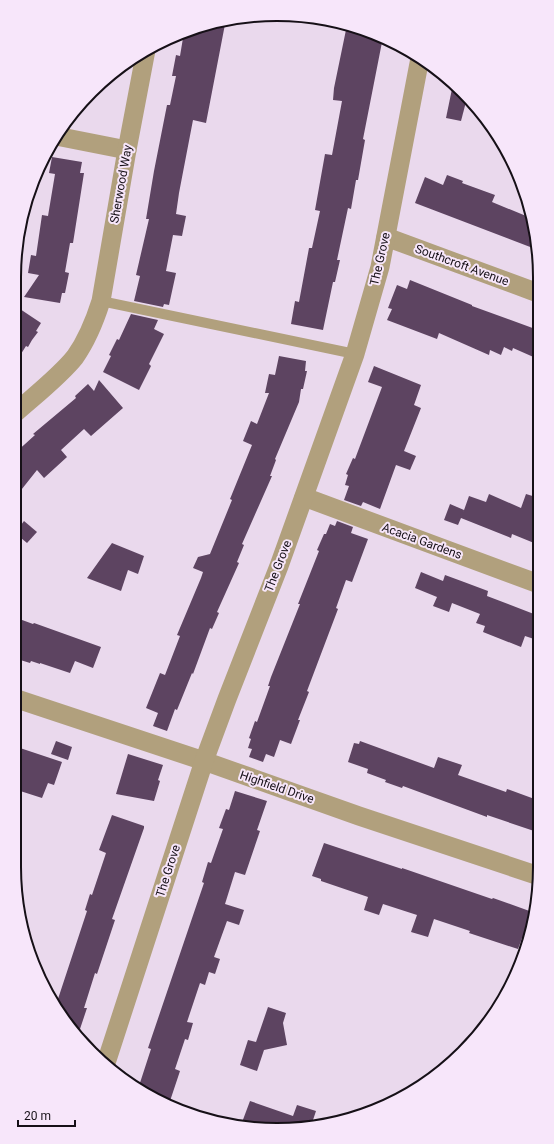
<svg xmlns="http://www.w3.org/2000/svg" width="554" height="1144" viewBox="0 0 554 1144" font-family="Roboto,sans-serif">
  <rect width="100%" height="100%" fill="#ead9ed"/>
  <g fill="#5d4461">
    <path d="M226 19 206 123 193 120 179 193 176 214 186 216 182 236 173 235 166 271 176 273 169 305 164 304 163 307 134 301 140 276 136 275 149 219H146L154 171 167 105H170L176 76H172L176 55 180 56 184 32Z"/>
    <path d="M347 25 378 34 383 37 363 139 365 140 358 180H356L351 209 348 208 337 260H340L335 282H333L323 330 291 324 295 301 299 302 309 248H312L320 211 315 210 325 154 332 155 342 101 333 100 334 88Z"/>
    <path d="M453 84 467 98 461 121 446 118Z"/>
    <path d="M52 157 82 162 80 173H84L73 243H70L65 272 69 273 65 293H62L60 303 24 297 39 275 28 273 31 255 36 256 42 215 48 216 55 174 49 173Z"/>
    <path d="M447 175 463 181 462 183 495 195 492 202 531 218 538 242V250L415 203 425 177 443 185Z"/>
    <path d="M410 280 472 305V306L538 330V359L513 348 512 351 504 347 501 355 490 350 489 355 439 333 437 339 387 320 392 309 388 308 397 285 407 289Z"/>
    <path d="M14 305 41 323 36 331 38 332 32 340 28 347 26 346 14 365Z"/>
    <path d="M131 314 158 320 154 329 164 334 149 364 151 366 139 390 103 372 111 356 109 355 117 339 119 340Z"/>
    <path d="M279 356 306 361 305 371H307L303 389H301L299 402 275 459 276 460 270 476H272L242 544 244 545 237 562 239 563 217 612 219 613 212 629 210 628 193 674 192 673 177 710 175 709 167 731 153 726 158 713 146 708 160 673 165 675 180 636 177 635 201 578 203 572 193 568 198 557 210 554 232 500 230 499 252 445 243 441 251 421 257 424 269 393H265L269 374 275 375Z"/>
    <path d="M374 366 421 385 414 405 421 408 404 451 416 456 410 470 396 465 380 509 363 502 361 506 344 500 349 486 345 485 348 475 346 474 353 458 355 459 382 387 368 382Z"/>
    <path d="M99 380 123 408 91 436 84 429 61 450 67 457 44 478 37 470 14 499V454L35 435 33 434 76 398 75 396 88 384 94 391Z"/>
    <path d="M489 494 521 508 526 494 539 498V545L512 534 511 538 461 518 458 525 444 520 450 504 464 510 463 513 469 496 486 502Z"/>
    <path d="M24 521 37 532 27 543 15 533Z"/>
    <path d="M337 521 353 527 351 533 368 539 352 582 346 580 336 608 338 609 307 691 309 692 298 720H300L291 744 280 740 274 757 266 754 263 762 249 757 252 749 248 748 251 739 249 738 255 721 257 722 270 686H268L271 677 300 604H298L319 551 317 550 324 534H326L330 524 335 526Z"/>
    <path d="M112 543 144 556 138 574 128 570 121 591 87 578Z"/>
    <path d="M421 572 443 581 445 575 464 582 488 591 487 596 539 616V627L534 639 525 636 521 647 483 632 485 626 476 623 480 614 452 603 449 612 433 606 437 597 415 588Z"/>
    <path d="M14 617 33 624 34 623 101 647 93 668 75 661 70 673 40 663V664L31 661 30 663 14 658Z"/>
    <path d="M56 741 72 747 68 760 51 754Z"/>
    <path d="M360 741 434 768 438 757 462 765 458 775 506 792 507 789 540 801V833L487 815V817L403 786 402 788 385 782 386 780 367 773 368 769 348 762 354 743 359 744Z"/>
    <path d="M14 746 62 762 54 785 48 783 42 798 14 789Z"/>
    <path d="M128 754 163 765 158 780 160 781 154 801 116 794Z"/>
    <path d="M235 791 267 801 257 830 260 831 245 875 235 872 225 904 244 910 239 925 227 921 214 957 220 959 215 974 209 972 205 985 200 983 187 1022 193 1023 188 1040 185 1039 175 1069 180 1071 169 1104 145 1095 138 1089 151 1049 148 1048 204 883 202 882 208 862 211 863 223 829 219 828 226 809 229 810Z"/>
    <path d="M112 815 144 826V828L112 919 115 920 97 974 95 973 84 1008H87L80 1029 76 1027 74 1034 68 1027 56 1005 87 911 85 910 90 894 92 895 106 853 99 850Z"/>
    <path d="M324 843 402 869V868L492 899 493 898 535 913 528 940 522 938 518 949 469 933 470 931 434 919 428 937 411 932 417 915 383 904 379 915 364 910 368 897 321 881V879L312 876Z"/>
    <path d="M268 1007 286 1013 283 1023 287 1045 264 1050 257 1071 240 1065 248 1040 256 1042Z"/>
    <path d="M250 1101 293 1116 297 1105 316 1111 312 1123 317 1124V1126L312 1128 241 1125Z"/>
  </g>
  <g fill="none" stroke-linecap="round" stroke-linejoin="round">
    <path stroke="#b1a07d" stroke-width="10" d="M101 301 355 354"/>
    <g stroke="#b1a07d" stroke-width="19">
      <path d="M56 136 127 150"/>
      <path d="M386 237 538 293"/>
      <path d="M14 414C33 397 60 376 75 357 87 340 95 320 101 301L127 150 146 50"/>
      <path d="M304 497 539 584"/>
      <path d="M14 698 204 761 359 816 539 876"/>
      <path d="M105 1066 204 761 227 699 279 566 355 354 380 267 420 58"/>
    </g>
  </g>
  <g text-anchor="middle" dominant-baseline="central" stroke-width="4" stroke-linejoin="round" paint-order="stroke">
    <g font-size="12" fill="#161017" stroke="#f7e6fa">
      <text transform="translate(121 184) rotate(-80)">Sherwood Way</text>
      <text transform="translate(380 259) rotate(-77)">The Grove</text>
      <text transform="translate(462 265) rotate(20)">Southcroft Avenue</text>
      <text transform="translate(422 541) rotate(20)">Acacia Gardens</text>
      <text transform="translate(278 566) rotate(-69)">The Grove</text>
      <text transform="translate(277 787) rotate(19)">Highfield Drive</text>
      <text transform="translate(168 871) rotate(-72)">The Grove</text>
    </g>
  </g>
  <path d="M0 0H554V1144H0ZM277 21H277A256 256 0 0 1 533 277V867A256 256 0 0 1 277 1123H277A256 256 0 0 1 21 867V277A256 256 0 0 1 277 21Z" fill="#f7e6fa" fill-rule="evenodd"/>
  <path fill="none" stroke="#161017" stroke-width="2" d="M277 21H277A256 256 0 0 1 533 277V867A256 256 0 0 1 277 1123H277A256 256 0 0 1 21 867V277A256 256 0 0 1 277 21Z"/>
  <path d="M18 1120v6h57v-6" fill="none" stroke="#161017" stroke-width="2"/>
  <text x="24" y="1120" font-size="12" fill="#161017" stroke="#f7e6fa" stroke-width="3" paint-order="stroke">20 m</text>
</svg>
